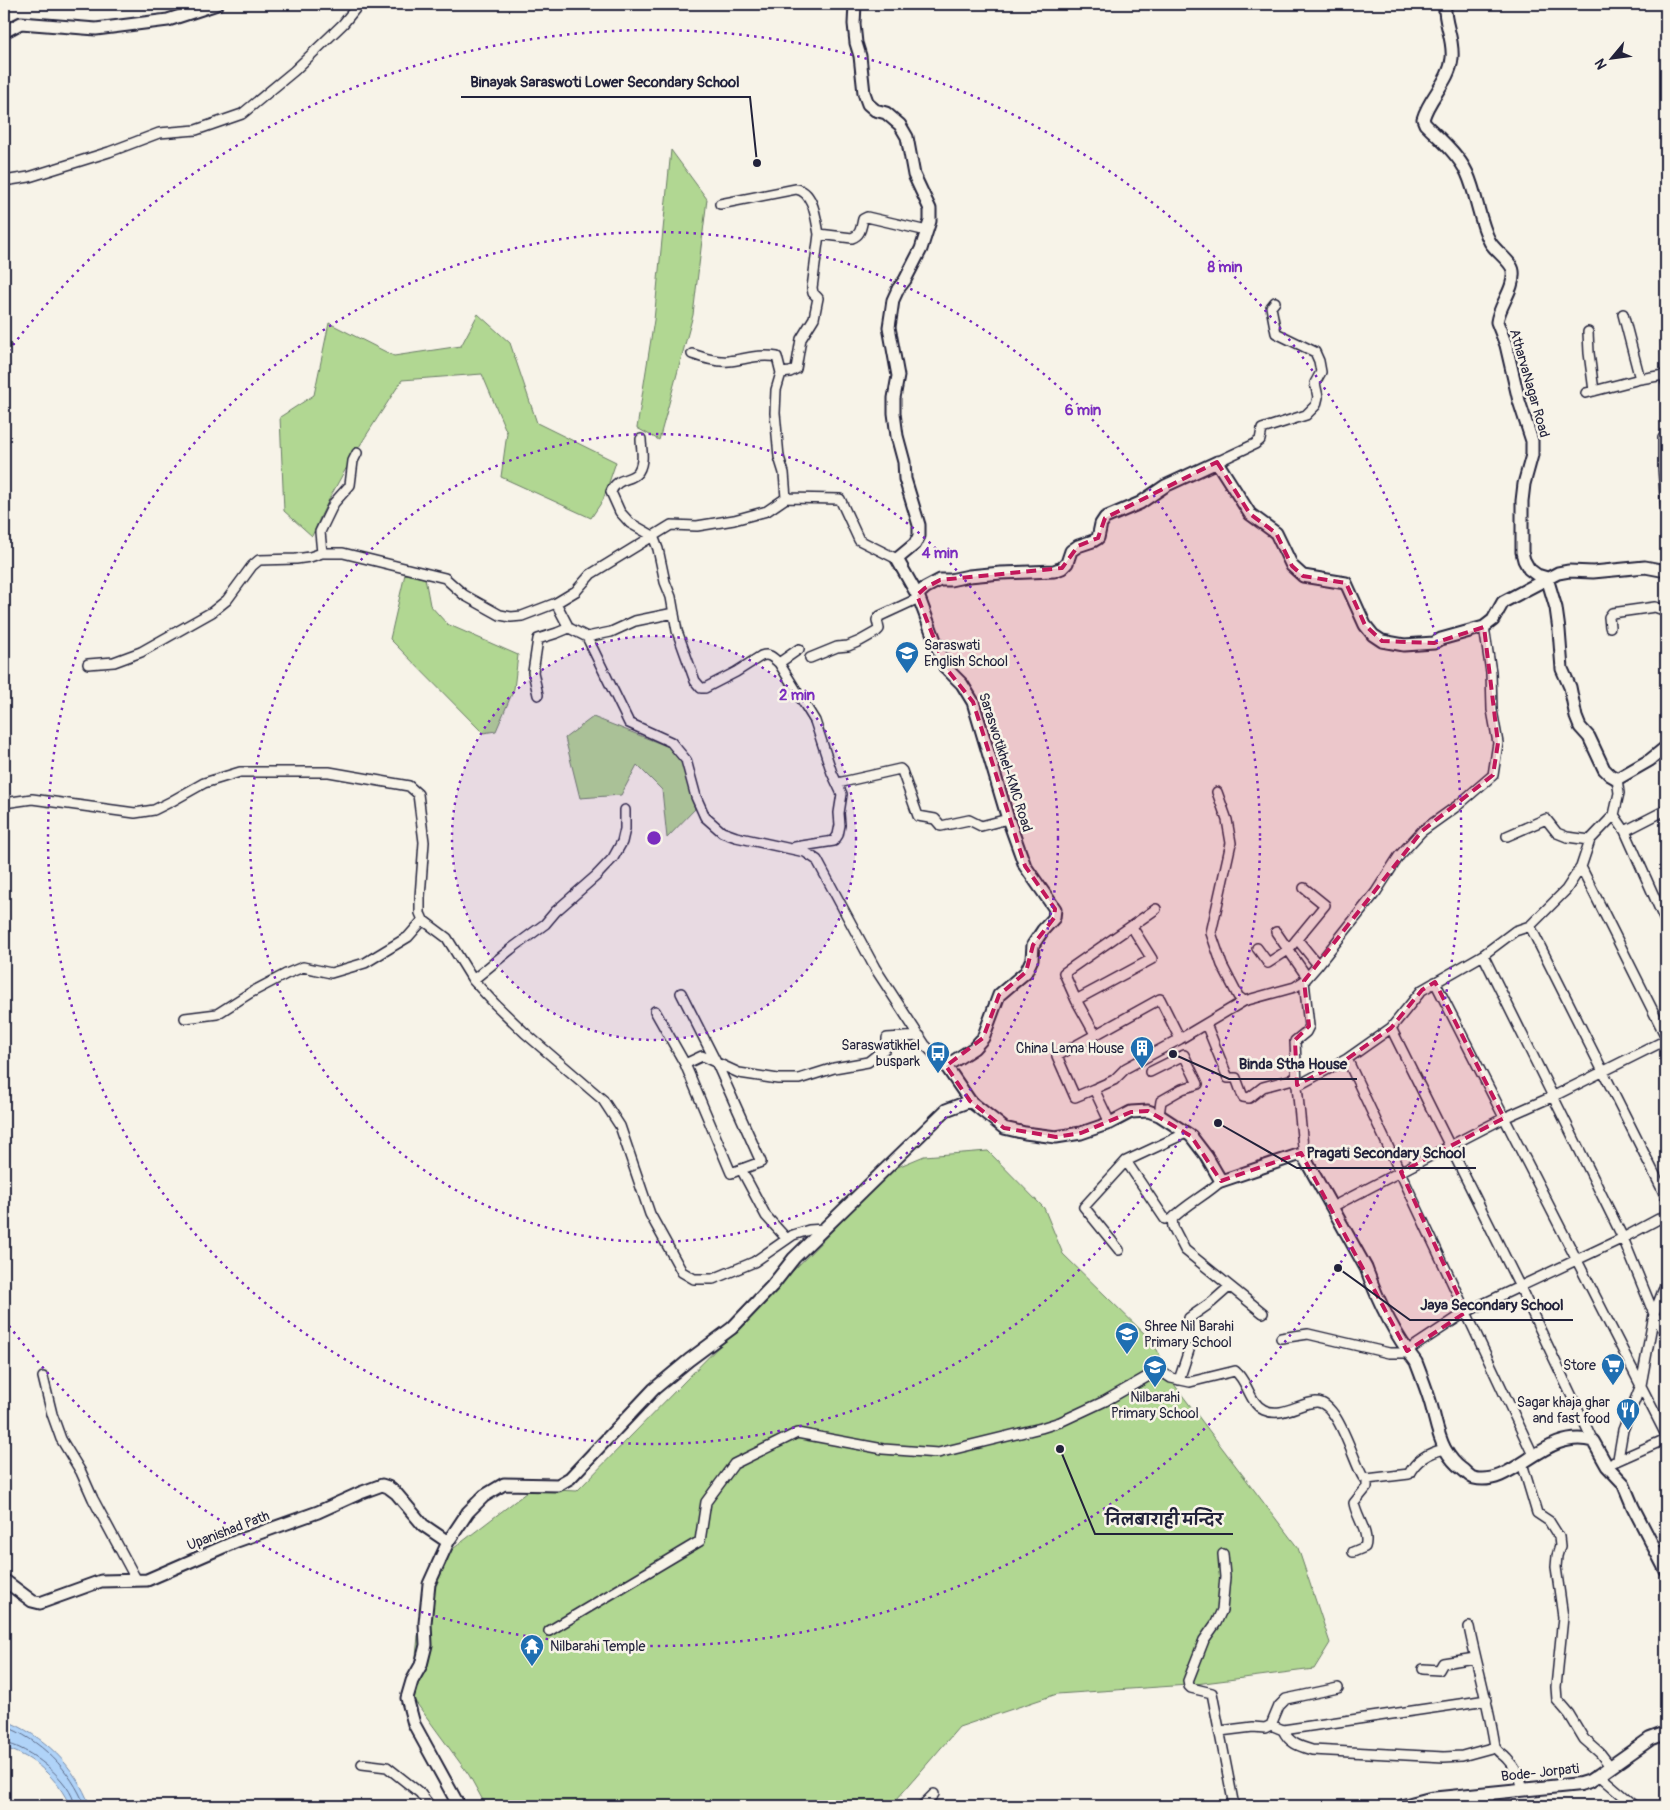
<svg xmlns="http://www.w3.org/2000/svg" width="1670" height="1810" viewBox="0 0 1670 1810" font-family="Pangolin,'Playpen Sans Deva',sans-serif">
<rect width="100%" height="100%" fill="#f7f3e8"/>
<filter id="ink" filterUnits="userSpaceOnUse"><feTurbulence type="fractalNoise" baseFrequency=".02" numOctaves="2"/><feDisplacementMap in="SourceGraphic" scale="10" xChannelSelector="R" yChannelSelector="G"/><feConvolveMatrix kernelMatrix="1 2 1 2 8 2 1 2 1" color-interpolation-filters="sRGB"/></filter>
<g filter="url(#ink)">
<!-- green -->
<path fill="#b1d792" stroke="#6a7c66" d="M671,150L707,199L693,315L659,440L637,428L654,320Z
M478,314L510,343L537,423L616,462L603,500L591,518L501,477L507,433L482,374L402,380C370,430 335,480 312,536L284,511L280,417L314,395L329,323L394,356L461,346Z
M405,574L425,578L430,605L447,624L518,655L514,689L496,731L483,733L390,639Z
M593,717L669,747L682,763L695,809L667,838L662,790L637,765L621,795L580,798L565,738Z
M988,1151L1044,1208L1063,1254L1153,1342L1176,1387L1298,1548L1330,1643L1314,1669L1188,1685L1057,1694L959,1727L891,1806H486L469,1775L412,1697L418,1636L441,1558L531,1489L577,1491L893,1169L924,1156Z"/>
<!-- water -->
<path fill="#b0d3f8" stroke="#778cac" d="M4,1720C44,1735 75,1766 90,1806H70C58,1779 34,1756 4,1748Z"/>
<g fill="none" stroke-linecap="round" stroke-linejoin="round">
<!-- shore -->
<path stroke="#5b6987" stroke-width="1" d="M4,1726C40,1739 71,1770 85,1806
M4,1743C28,1746 72,1781 75,1806"/>
<!-- street casing -->
<g stroke="#22223b" stroke-width="12">
<path id="street" d="M4,181L29,177L109,152L159,133L196,130L242,114L294,71L343,24L359,4
M720,204L796,189C814,191 816,220 819,234L852,238C861,235 861,227 863,219L867,217L927,231
M819,234L812,288L813,293L818,298L814,318L801,339L796,369L790,372L781,373L776,390L775,413L779,457L784,473L786,498L840,499L859,540L897,559
M1623,314L1640,379
M1588,332L1589,353L1594,391
M692,354C704,358 716,362 729,361C746,359 759,354 777,357L781,373
M1586,393L1640,379L1664,375L1666,382
M1666,434L1663,438V468L1666,510
M641,439C641,446 643,453 642,460C639,486 619,472 611,492L620,512L630,523L653,536L658,549L665,582L671,597L677,631L695,681L701,688H705L736,672L761,656C770,653 773,658 779,663L815,721L832,773L842,794L839,813L840,825L838,835L834,841L795,847
M1217,462L1255,444L1260,440L1262,429L1306,415L1316,405L1318,397L1315,383L1321,372L1319,361L1315,352L1276,333L1271,307L1275,302
M322,553L320,532L334,503L350,485L353,461L357,453
M556,603L576,591L591,574L671,525L697,526L734,520L767,511L786,498
M1610,627L1609,617L1612,613L1655,607L1666,611
M587,637L611,632L635,621L674,613
M810,658L837,647L848,646L860,641L876,632L879,629L877,620L880,616L919,598
M779,663L799,649
M88,664L114,662L141,652L212,612L227,600L252,566L259,560L296,559L310,557L322,553H343L445,578L464,595L500,615L511,617L522,616L556,603L569,628L587,637L629,723L671,742L686,760L696,797L705,817L722,832L736,837L805,852L817,860L875,968L925,1045L946,1066
M538,695L533,672L538,639L557,633L569,628
M838,783L900,769L902,771L918,816L935,819L941,826L969,820L981,826L1008,819
M1217,792L1227,820L1231,843L1211,933L1222,965L1238,996L1244,1001L1295,987L1304,981L1318,965L1376,892L1399,856L1422,831L1457,806L1493,775L1498,743L1492,710L1491,672L1484,627
M4,803L32,799L135,813L154,810L172,801L204,783L240,772H329L409,786L418,794L424,842L420,897V913L423,920L447,938L473,980L495,1004L525,1033L603,1100L620,1126L650,1214L682,1272L694,1279H713L754,1262L793,1235L809,1230L824,1229
M1614,815L1625,831L1666,923
M1625,831L1666,810
M1507,836L1546,819L1557,833L1567,837L1590,840
M1581,867L1666,1037
M1530,926L1666,1197
M1276,932L1307,977
M1297,939L1318,965
M1257,948L1268,963L1288,950L1325,905L1304,888
M1483,955L1623,1238L1654,1314L1666,1334
M473,980L511,949L545,924L556,911L596,876L613,858L622,842L625,829V810
M1304,981L1309,1026L1306,1032L1295,1041L1297,1086L1304,1157
M1435,982L1666,1435
M1076,1000L1064,973L1156,909
M655,1011L685,1064L731,1173L761,1162L717,1064L681,993
M185,1018L217,1014L250,993L286,974L303,967L331,973L365,963L408,937L423,920
M1206,1024L1228,1078H1236L1243,1097L1249,1098L1263,1087L1297,1078
M1391,1028L1520,1287L1593,1441
M1095,1034L1076,1000L1152,959L1132,927
M1347,1059L1533,1455
M685,1064L702,1056L739,1073L778,1079H799L834,1068L868,1062L887,1047V1038L920,1036
M1150,1072L1184,1055L1198,1084L1182,1089L1161,1101L1159,1115
M1297,1086L1347,1059L1391,1028L1422,990L1483,955L1515,931L1530,926L1566,890L1581,867L1590,840L1614,815L1619,793L1617,779
M1094,1089L1075,1097L1057,1056L1160,999L1180,1039
M1110,1123L1094,1089L1114,1080L1126,1068L1180,1039L1244,1001
M1126,1161L1165,1219
M741,1169L766,1216L786,1238
M1221,1181C1206,1195 1187,1204 1172,1219L1173,1227L1185,1250L1263,1313
M1332,1207L1504,1118L1554,1096L1666,1040
M1119,1250L1084,1207L1126,1161L1184,1134
M1189,1318L1212,1302L1229,1287
M1281,1338L1308,1334L1389,1353H1409
M1407,1351L1466,1312L1623,1238L1666,1215
M43,1377L52,1414L61,1439L81,1472L93,1499L136,1579
M1179,1380L1189,1350
M1618,1459L1623,1430L1641,1385L1654,1314L1666,1283
M1614,1462L1666,1439
M1522,1463L1537,1513L1549,1521L1559,1537L1560,1546L1557,1556L1556,1567L1563,1617L1556,1687L1557,1700L1569,1714L1584,1739L1600,1753L1610,1766
M1353,1552L1365,1547C1370,1533 1356,1517 1354,1503L1367,1487V1479
M1223,1554L1225,1577L1222,1610L1216,1623L1204,1640L1188,1681L1189,1686L1191,1688L1212,1693L1234,1806
M1469,1627C1477,1667 1489,1706 1495,1747C1498,1753 1503,1754 1507,1759C1514,1766 1522,1779 1522,1789
M549,1631L700,1541L706,1502L734,1464L797,1433L883,1449L938,1453L1041,1428L1060,1422L1105,1401L1152,1374H1165L1171,1378L1190,1382L1235,1371C1248,1381 1249,1403 1264,1410C1282,1418 1299,1403 1316,1402C1338,1401 1353,1461 1363,1477L1367,1479L1409,1474C1416,1460 1430,1452 1445,1449
M1423,1669L1439,1670L1443,1663L1475,1658
M1271,1725L1283,1730C1289,1743 1298,1746 1312,1750L1444,1757L1462,1756L1495,1747
M1283,1730L1487,1700
M1220,1731L1253,1727L1265,1728L1271,1725L1279,1706L1286,1699L1338,1688
M362,1764L387,1767L420,1793L430,1806
M1599,1775L1635,1806
M922,1806L934,1794
M1480,1806L1487,1801L1493,1792"/>
</g>
<!-- secondary casing -->
<g stroke="#22223b" stroke-width="15">
<path id="secondary" d="M855,4L854,24L856,43L860,56L864,93L868,104L875,110L886,113L900,125L907,137L914,175L930,209V221L921,249L905,280L898,289L893,300L891,314L889,327L898,376L894,398V413L897,436L904,462L905,479L919,525V536L915,544L897,559L919,598L945,667L962,684L973,702L1008,819L1025,866L1055,909L1054,918L1043,930L1033,945L1032,959L1026,972L999,995L983,1038L974,1048L946,1066L970,1101L1004,1128L1025,1133L1056,1137L1081,1133L1110,1123L1131,1112L1148,1111L1159,1115L1191,1136L1207,1157L1221,1181L1298,1155L1304,1157L1366,1268C1378,1301 1395,1335 1416,1362C1421,1375 1426,1388 1430,1401C1435,1417 1437,1434 1445,1449C1449,1456 1455,1464 1462,1469C1466,1472 1470,1477 1474,1478C1513,1488 1545,1427 1593,1441L1607,1466L1623,1483L1633,1507L1666,1571
M1445,4C1443,21 1454,38 1452,58C1450,81 1429,97 1423,119L1425,124C1440,139 1458,154 1467,173C1477,195 1479,221 1490,242C1495,251 1512,262 1513,271C1515,289 1499,305 1497,322L1506,345L1519,401L1532,441V455L1524,484L1522,501V552L1524,560L1529,569L1537,575L1547,578L1556,608L1559,630L1562,669L1570,687L1576,717L1580,727L1589,737L1604,769L1610,775L1617,779L1650,760L1666,747
M4,32L21,23L96,29L168,20L217,4
M917,595L925,588L940,580H950L969,576L1001,573L1054,571L1062,568L1067,563L1071,551L1078,546L1093,541L1098,538L1101,524L1105,518L1140,503L1165,486L1217,462L1250,514L1276,533L1292,566L1303,576L1346,583L1365,625L1373,635L1382,641L1404,645L1434,643L1441,639L1484,627L1493,620L1503,602L1558,573L1569,571L1593,572L1645,567L1666,571
M4,1580L32,1601L40,1603L101,1581L147,1580L237,1541L318,1512L360,1493L382,1485L388,1487L396,1493L423,1525L448,1542
M459,1806L414,1724L407,1698L412,1681L421,1665L426,1645L425,1623L429,1584L448,1542L468,1512L484,1496L504,1484L558,1485L570,1478L654,1389L689,1360L732,1328L772,1286L794,1258L946,1110L970,1101"/>
</g>
<!-- primary casing -->
<g stroke="#22223b" stroke-width="16">
<path id="primary" d="M1403,1806L1430,1799L1580,1784L1590,1781L1599,1775L1650,1739L1666,1733"/>
</g>
<!-- street -->
<use href="#street" stroke="#f7f3e8" stroke-width="9"/>
<!-- secondary -->
<use href="#secondary" stroke="#f7f3e8" stroke-width="11"/>
<!-- primary -->
<use href="#primary" stroke="#f7f3e8" stroke-width="12"/>
</g>
</g>
<!-- marked area -->
<path fill="#c2185b" fill-opacity="0.2" stroke="#c2185b" stroke-width="4" stroke-dasharray="10 6" stroke-linejoin="round" d="M1217,462L1250,514L1276,533L1292,566L1303,576L1346,583L1365,625L1382,641L1434,643L1484,627L1498,743L1493,775L1422,831L1304,981L1309,1026L1295,1040L1297,1085L1347,1059L1391,1028L1422,990L1435,982L1504,1118L1401,1172L1466,1312L1407,1351L1301,1153L1221,1181L1191,1136L1148,1111L1131,1112L1081,1133L1056,1137L1004,1128L970,1101L946,1066L983,1038L999,995L1026,972L1033,945L1054,918L1055,909L1025,866L973,702L945,667L917,595L925,588L940,580L1062,568L1078,546L1098,538L1105,518Z"/>
<!-- distance rings -->
<circle cx="654" cy="838" r="202" fill="#7b2cbf" fill-opacity=".12"/>
<g fill="none" stroke="#7b2cbf" stroke-width="2.5" stroke-dasharray="2.5 5">
<circle cx="654" cy="838" r="202"/>
<circle cx="654" cy="838" r="404"/>
<circle cx="654" cy="838" r="606"/>
<path d="M4 357A808 808 0 1 1 4 1319"/>
</g>
<!-- icons -->
<defs>
<g id="school-pin" transform="scale(1.25)"><path d="M0 17L-7.5 6A9.5 9.5 0 1 1 7.5 6Z" fill="#1f6fb2" stroke="#f7f3e8"/><path d="M0-5L7-2L0 1L-7-2ZM-4 1L0 2.5L4 1V4Q0 6-4 4Z" fill="#fff"/></g>
<g id="building-pin" transform="scale(1.25)"><path d="M0 17L-7.5 6A9.5 9.5 0 1 1 7.5 6Z" fill="#1f6fb2" stroke="#f7f3e8"/><path d="M-4-6H4V6H1V3H-1V6H-4ZM-2.5-4.3h1.7v1.8h-1.7ZM.8-4.3h1.7v1.8H.8ZM-2.5-1h1.7V.8h-1.7ZM.8-1h1.7V.8H.8Z" fill="#fff"/></g>
<g id="bus-pin" transform="scale(1.25)"><path d="M0 17L-7.5 6A9.5 9.5 0 1 1 7.5 6Z" fill="#1f6fb2" stroke="#f7f3e8"/><path d="M-5-6H5V4H4V6H2V4H-2V6H-4V4H-5ZM-3.5-4V0h7V-4ZM-3.5 1.2v1.5H-2V1.2ZM2 1.2v1.5H3.5V1.2Z" fill="#fff"/></g>
<g id="supermarket-pin" transform="scale(1.25)"><path d="M0 17L-7.5 6A9.5 9.5 0 1 1 7.5 6Z" fill="#1f6fb2" stroke="#f7f3e8"/><path d="M-6-5.5h2.5l.6 2H6L4.5 2H-2.5L-4.4-4H-6ZM-1.5 3.2a1.3 1.3 0 1 0 .1 0ZM3 3.2a1.3 1.3 0 1 0 .1 0Z" fill="#fff"/></g>
<g id="restaurant-pin" transform="scale(1.25)"><path d="M0 17L-7.5 6A9.5 9.5 0 1 1 7.5 6Z" fill="#1f6fb2" stroke="#f7f3e8"/><path d="M-5-6h1v4h1v-4h1v4h1v-4h1v5L-1.5 .5V6h-2V.5L-5-1ZM5-6V6H3V1.5H1.5Q1.5-4 5-6Z" fill="#fff"/></g>
<g id="temple-pin" transform="scale(1.25)"><path d="M0 17L-7.5 6A9.5 9.5 0 1 1 7.5 6Z" fill="#1f6fb2" stroke="#f7f3e8"/><path d="M0-6L5-2H3V0L6.5 2.5H4V6H1.5V3h-3V6H-4V2.5H-6.5L-3 0V-2H-5Z" fill="#fff"/></g>
</defs>
<g fill-rule="evenodd">
<use href="#school-pin" x="907" y="653"/>
<use href="#building-pin" x="1142" y="1048"/>
<use href="#bus-pin" x="938" y="1053"/>
<use href="#school-pin" x="1127" y="1334"/>
<use href="#supermarket-pin" x="1613" y="1365"/>
<use href="#school-pin" x="1155" y="1367"/>
<use href="#restaurant-pin" x="1628" y="1410"/>
<use href="#temple-pin" x="532" y="1646"/>
</g>
<g text-anchor="middle" stroke-width="5" stroke-linejoin="round" paint-order="stroke">
<!-- street labels -->
<g font-size="14" fill="#22223b" stroke="#f7f3e8">
<text transform="translate(1530 383) rotate(74)" y="5">AtharvaNagar Road</text>
<text transform="translate(1006 762) rotate(72)" y="5">Saraswotikhel-KMC Road</text>
<text transform="translate(228 1530) rotate(-21)" y="5">Upanishad Path</text>
<text transform="translate(1540 1772) rotate(-6)" y="5">Bode- Jorpati</text>
</g>
<!-- poi labels -->
<g font-size="14" fill="#22223b" stroke="#f7f3e8" text-anchor="end">
<text x="924" y="650" text-anchor="start">Saraswati<tspan x="924" dy="16">English School</tspan></text>
<text x="920" y="1050">Saraswatikhel<tspan x="920" dy="16">buspark</tspan></text>
<text x="1124" y="1053">China Lama House</text>
<text x="1144" y="1331" text-anchor="start">Shree Nil Barahi<tspan x="1144" dy="16">Primary School</tspan></text>
<text x="1596" y="1370">Store</text>
<text x="1155" y="1402" text-anchor="middle">Nilbarahi<tspan x="1155" dy="16">Primary School</tspan></text>
<text x="1610" y="1407">Sagar khaja ghar<tspan x="1610" dy="16">and fast food</tspan></text>
<text x="550" y="1651" text-anchor="start">Nilbarahi Temple</text>
</g>
</g>
<circle cx="654" cy="838" r="8" fill="#7b2cbf" stroke="#f7f3e8" stroke-width="2.5"/>
<g font-size="15" text-anchor="middle" font-weight="bold" fill="#7b2cbf" stroke="#f7f3e8" stroke-width="5" stroke-linejoin="round" paint-order="stroke">
<text x="1225" y="272">8 min</text>
<text x="1083" y="415">6 min</text>
<text x="940" y="558">4 min</text>
<text x="797" y="700">2 min</text>
</g>
<!-- callouts -->
<path fill="none" stroke="#22223b" stroke-width="2" d="M757 163L750 97H461M1173 1054L1229 1079H1357M1218 1123L1297 1168H1476M1338 1268L1410 1320H1573M1060 1449L1095 1534H1233"/>
<g fill="#22223b" stroke="#f7f3e8" stroke-width="2">
<circle cx="757" cy="163" r="5"/>
<circle cx="1173" cy="1054" r="5"/>
<circle cx="1218" cy="1123" r="5"/>
<circle cx="1338" cy="1268" r="5"/>
<circle cx="1060" cy="1449" r="5"/>
</g>
<g font-size="15" text-anchor="middle" font-weight="bold" fill="#22223b" stroke="#f7f3e8" stroke-width="5" stroke-linejoin="round" paint-order="stroke">
<text x="605" y="87">Binayak Saraswoti Lower Secondary School</text>
<text x="1293" y="1069">Binda Stha House</text>
<text x="1386" y="1158">Pragati Secondary School</text>
<text x="1492" y="1310">Jaya Secondary School</text>
<text x="1164" y="1525">निलबाराही मन्दिर</text>
</g>
<!-- margin -->
<rect width="1670" height="1810" fill="none" stroke="#f7f3e8" stroke-width="20"/>
<rect x="10" y="10" width="1650" height="1790" fill="none" stroke="#22223b" stroke-width="2" filter="url(#ink)"/>
<!-- north arrow -->
<g transform="translate(1612 58) rotate(241)" stroke="#f7f3e8" stroke-width="4" paint-order="stroke">
<path d="M0-4L9 19L0 12L-9 19Z" fill="#22223b"/>
<text y="-8" font-size="14" font-weight="bold" text-anchor="middle" fill="#22223b">N</text>
</g>
</svg>
